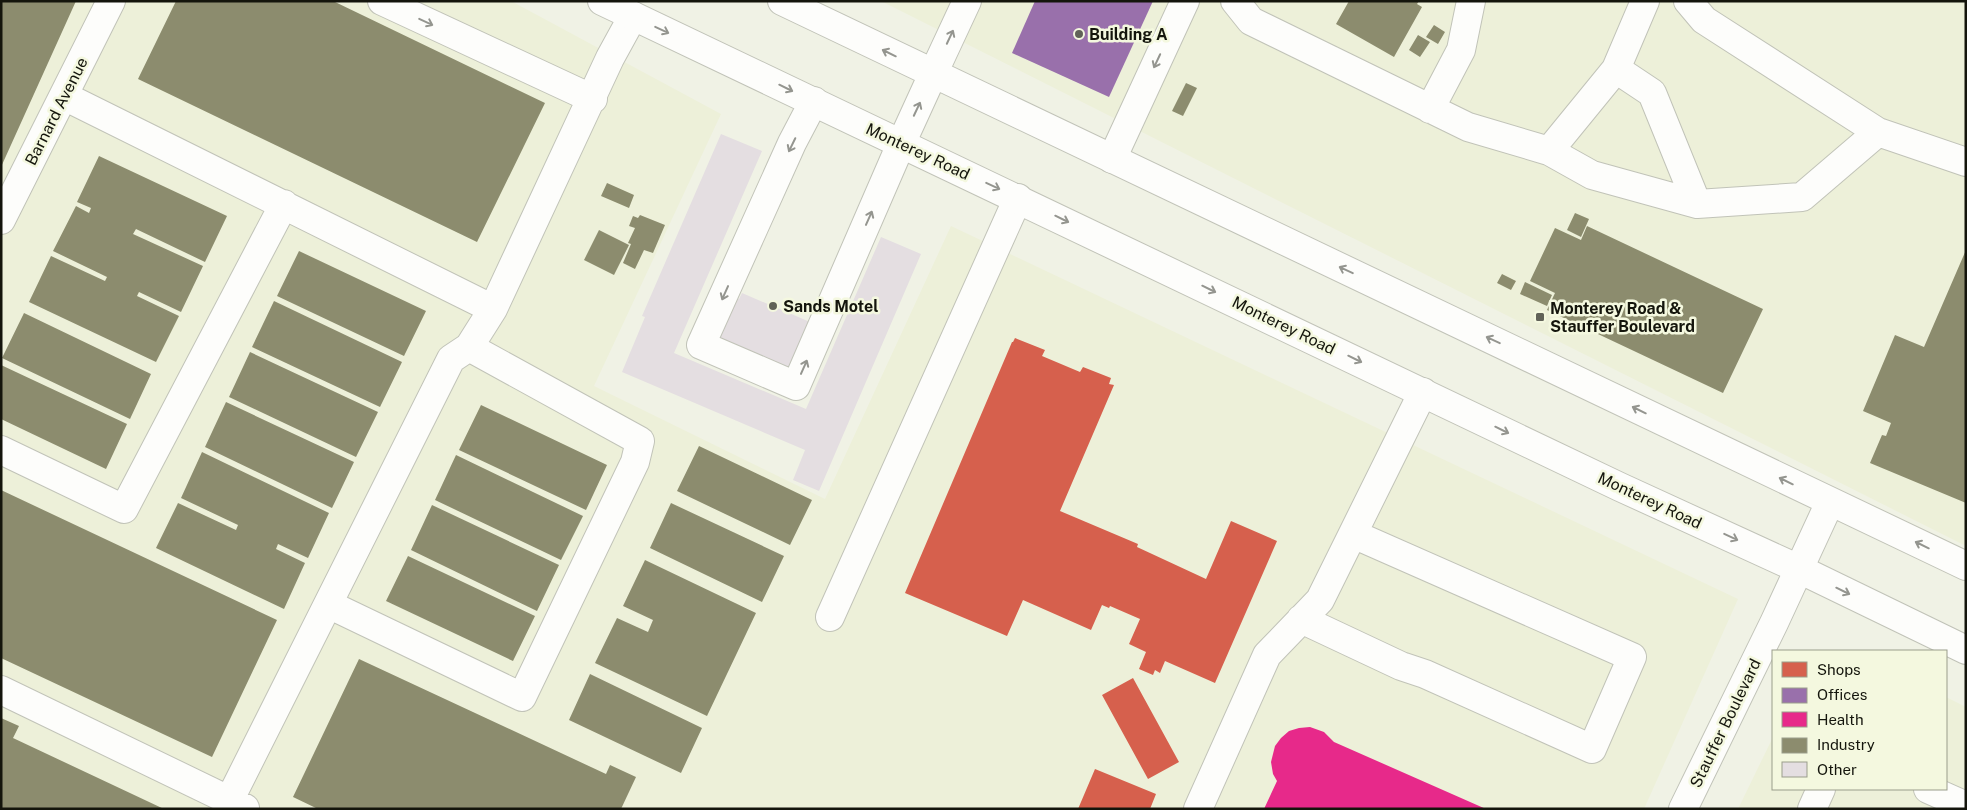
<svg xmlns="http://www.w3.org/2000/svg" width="1967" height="810" viewBox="0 0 1967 810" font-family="'Public Sans',sans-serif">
<rect width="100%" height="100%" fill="#f0f2e5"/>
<!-- built -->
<path fill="#edf0d9" d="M1,1H511L721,114L594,386L825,499L951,226L1738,599L1644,809H1Z
M881,1H1966V546Z
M1946,697L1966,707V809H1738L1773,737V789H1946Z"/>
<!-- shops -->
<path fill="#d6604d" d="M1015,338L1045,350L1042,356L1080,372L1083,367L1111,378L1109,384L1114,385L1060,511L1138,544L1137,547L1206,579L1231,521L1277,541L1215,683L1165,661L1160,673L1155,670L1153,675L1139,669L1146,652L1129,644L1140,619L1110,606L1109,608L1102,605L1091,630L1023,600L1007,636L905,593L1012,342H1013Z
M1133,678L1179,762L1148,779L1102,695Z
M1095,769L1156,794L1150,809H1078Z"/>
<!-- offices -->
<path fill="#9970ab" d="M1035,1H1153L1109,97L1012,53Z"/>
<!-- health -->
<path fill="#e7298a" d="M1310,727L1324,732L1334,742L1486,809H1264L1277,781L1273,774L1271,762L1275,746L1281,738L1289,731L1299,728Z"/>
<!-- industry -->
<path fill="#8c8c6e" d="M1,1H76L1,167Z
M176,1H333L545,103L477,242L138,79Z
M1349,1H1419L1417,4L1422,7L1394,57L1336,24Z
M1434,25L1445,32L1438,44L1426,37Z
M1418,35L1430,42L1420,57L1409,50Z
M1186,83L1197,88L1183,116L1172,111Z
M99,156L227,216L205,262L136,229L133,234L203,266L181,312L139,292L137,296L179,316L156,362L29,302L51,256L105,281L107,277L53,251L76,206L89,213L91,208L77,202Z
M607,183L634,195L629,208L601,196Z
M1575,213L1589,219L1581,237L1567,230Z
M640,215L665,225L653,253L644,250L635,269L623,263L631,244L628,243L635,228L629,226L633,216L638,218Z
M1587,226L1763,309L1723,393L1547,310L1555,293L1530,281L1555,228L1581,240Z
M599,230L629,245L614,275L584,260Z
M1966,250V503L1870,463L1882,435L1886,436L1891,423L1863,411L1895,335L1924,347Z
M299,251L426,311L404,356L277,296Z
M1502,274L1516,281L1511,290L1497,283Z
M1525,282L1552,295L1547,306L1520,294Z
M274,301L402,362L380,407L252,347Z
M24,313L151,374L130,419L2,358Z
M250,352L378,412L356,457L229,397Z
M1,365L127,424L106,469L1,419Z
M226,402L354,462L332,508L205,447Z
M481,405L607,465L586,510L459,450Z
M699,446L812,500L790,545L677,491Z
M202,452L329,513L308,558L278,544L276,549L305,563L284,609L156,548L178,503L236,530L238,525L181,498Z
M456,455L583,516L561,560L435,500Z
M1,490L277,620L212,757L1,658Z
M671,503L784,556L762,602L650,548Z
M432,505L559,565L537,611L411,550Z
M408,556L535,616L513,661L386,601Z
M645,560L756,613L707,716L595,663L617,618L648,632L653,620L623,606Z
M359,659L606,774L610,765L636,777L621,809H318L293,797Z
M590,674L702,728L681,773L569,720Z
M1,718L19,726L13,738L164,809H1Z"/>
<!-- building -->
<path fill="#e4dee1" d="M721,134L762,151L674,353L806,409L881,237L921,254L819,491L793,480L805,450L622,372L645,317L642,316Z
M742,293L810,322L792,369L720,338L737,298L739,299Z"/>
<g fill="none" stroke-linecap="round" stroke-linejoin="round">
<!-- minor casing -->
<g stroke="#c1c3b8" stroke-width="30">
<path id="minor" d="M382,1L593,99
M1235,1L1251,21L1468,127L1549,151L1592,175L1697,204L1802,197L1878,132
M1688,1L1704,20L1878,132L1966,162
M1616,69L1652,93L1697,204
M933,74L967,1
M64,96L493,309L610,58L633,16
M814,101L792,143L701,345L796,386L901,144
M1430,109L1461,50L1471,1
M1549,151L1616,69L1645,1
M1112,159L1185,1
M1,220L111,1
M1,450L124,509L284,204
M328,604L522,697L635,462L640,441L469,347
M830,617L1018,198
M1301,619L1401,666L1425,674L1592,749L1632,657L1353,534
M1,690L245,808
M1928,789L1966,806
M225,809L451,359L469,347L493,309
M1198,809L1267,655L1320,600L1423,392
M1683,809L1774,623L1830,502
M1812,809L1821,789"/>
</g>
<!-- major casing -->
<g stroke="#c1c3b8" stroke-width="30">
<path id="major" d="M602,1L1620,487L1799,569L1966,650
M782,1L1966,566
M901,144L933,74"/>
</g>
<!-- minor -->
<use href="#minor" stroke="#fdfdfb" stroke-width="28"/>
<!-- major -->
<use href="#major" stroke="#fdfdfb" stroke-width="28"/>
</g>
<!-- one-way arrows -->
<defs><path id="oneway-shaft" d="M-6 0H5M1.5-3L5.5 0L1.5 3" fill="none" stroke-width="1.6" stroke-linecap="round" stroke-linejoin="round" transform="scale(1.25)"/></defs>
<g stroke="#94958f">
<use href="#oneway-shaft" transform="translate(426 22) rotate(25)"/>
<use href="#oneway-shaft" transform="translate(662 30) rotate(25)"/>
<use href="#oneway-shaft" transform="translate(950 37) rotate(-65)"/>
<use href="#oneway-shaft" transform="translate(889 53) rotate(-154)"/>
<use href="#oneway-shaft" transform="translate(1157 61) rotate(115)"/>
<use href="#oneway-shaft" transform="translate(786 88) rotate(26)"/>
<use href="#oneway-shaft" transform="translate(917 109) rotate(-65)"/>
<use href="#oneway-shaft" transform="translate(792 145) rotate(116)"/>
<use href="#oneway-shaft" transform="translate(993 186) rotate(25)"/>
<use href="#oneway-shaft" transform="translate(869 218) rotate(-66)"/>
<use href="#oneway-shaft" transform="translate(1062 219) rotate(26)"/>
<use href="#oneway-shaft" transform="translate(1346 270) rotate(-155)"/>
<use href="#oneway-shaft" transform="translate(1209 289) rotate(26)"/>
<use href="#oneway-shaft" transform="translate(725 293) rotate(114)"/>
<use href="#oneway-shaft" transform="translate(1493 340) rotate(-155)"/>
<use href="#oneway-shaft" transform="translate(1355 359) rotate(26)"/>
<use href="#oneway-shaft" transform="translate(804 367) rotate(-66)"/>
<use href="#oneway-shaft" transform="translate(1639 410) rotate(-154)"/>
<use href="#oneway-shaft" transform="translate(1502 430) rotate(26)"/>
<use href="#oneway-shaft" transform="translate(1786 481) rotate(-154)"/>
<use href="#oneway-shaft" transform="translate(1731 537) rotate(25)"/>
<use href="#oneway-shaft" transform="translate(1922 545) rotate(-154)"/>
<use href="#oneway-shaft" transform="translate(1843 591) rotate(26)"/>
</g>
<!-- markers -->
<g fill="#616258" stroke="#f4f8df" stroke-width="2">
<circle cx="1079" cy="34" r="5"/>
<circle cx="773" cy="306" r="5"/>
<rect x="1535" y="312" width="10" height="10" rx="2.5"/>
</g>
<g text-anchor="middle" stroke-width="5" stroke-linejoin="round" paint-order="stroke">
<!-- poi labels -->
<g font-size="16" font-weight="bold" fill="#14150c" stroke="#f4f8df" text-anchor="start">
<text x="1089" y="40">Building A</text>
<text x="783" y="312">Sands Motel</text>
<text x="1550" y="314">Monterey Road &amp;<tspan x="1550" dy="18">Stauffer Boulevard</tspan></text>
</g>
<!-- street labels -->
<g font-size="16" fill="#14150c" stroke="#f4f8df">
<text transform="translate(56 111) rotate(-63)" y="6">Barnard Avenue</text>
<text transform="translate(918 151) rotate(25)" y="6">Monterey Road</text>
<text transform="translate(1284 325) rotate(26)" y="6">Monterey Road</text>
<text transform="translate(1650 500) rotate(25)" y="6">Monterey Road</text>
<text transform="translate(1725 723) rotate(-64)" y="6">Stauffer Boulevard</text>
</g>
</g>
<!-- border -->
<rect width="1967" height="810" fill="none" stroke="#14150c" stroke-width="5"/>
<!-- legend -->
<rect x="1772" y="650" width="175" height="140" fill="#f4f8df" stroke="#9a9d8b"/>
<rect x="1782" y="662" width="25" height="15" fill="#d6604d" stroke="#9a9d8b"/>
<text x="1817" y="675" font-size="15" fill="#14150c">Shops</text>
<rect x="1782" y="688" width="25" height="15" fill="#9970ab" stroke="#9a9d8b"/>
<text x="1817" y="700" font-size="15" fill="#14150c">Offices</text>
<rect x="1782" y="712" width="25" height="15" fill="#e7298a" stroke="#9a9d8b"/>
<text x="1817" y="725" font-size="15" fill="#14150c">Health</text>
<rect x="1782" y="738" width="25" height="15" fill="#8c8c6e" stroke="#9a9d8b"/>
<text x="1817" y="750" font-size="15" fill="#14150c">Industry</text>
<rect x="1782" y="762" width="25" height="15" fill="#e4dee1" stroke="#9a9d8b"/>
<text x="1817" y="775" font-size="15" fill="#14150c">Other</text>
</svg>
